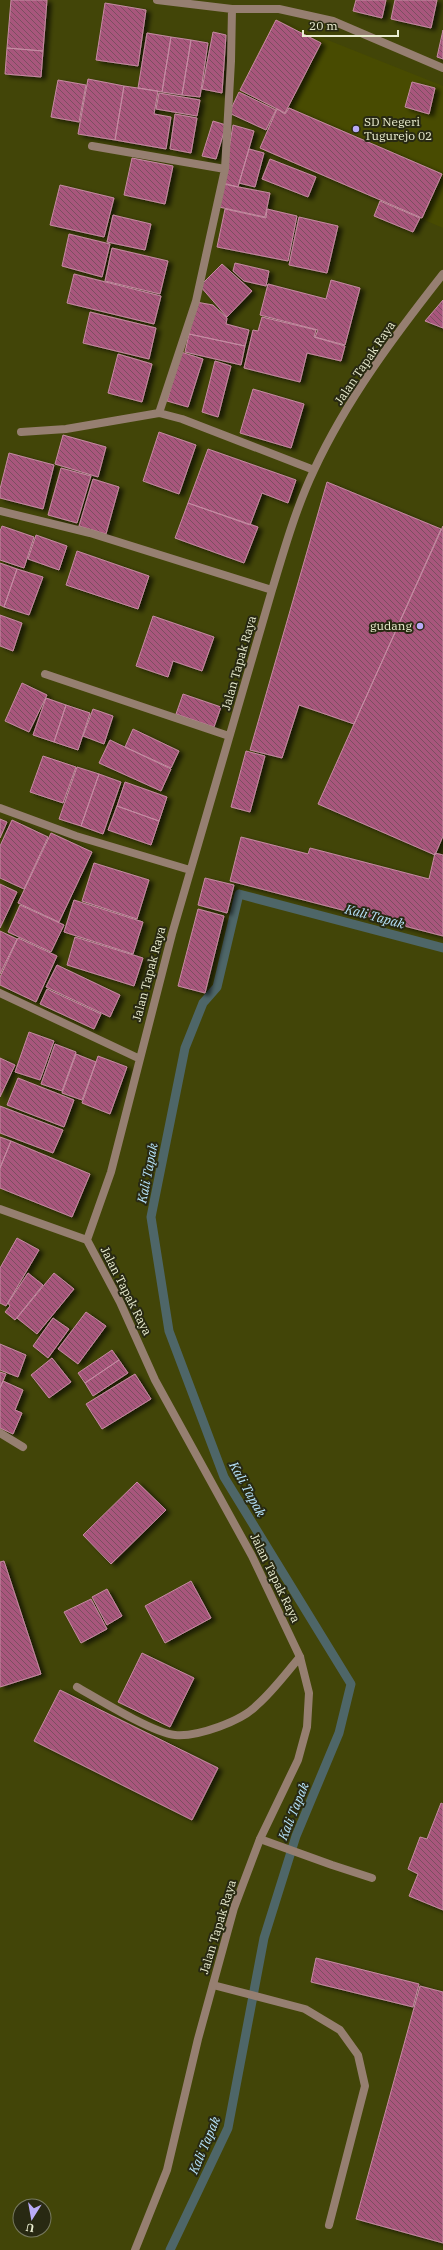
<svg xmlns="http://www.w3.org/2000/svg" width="443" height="2250" viewBox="0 0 443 2250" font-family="'IBM Plex Serif',serif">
<defs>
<pattern id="building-back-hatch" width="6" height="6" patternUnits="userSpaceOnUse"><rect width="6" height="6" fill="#a8577c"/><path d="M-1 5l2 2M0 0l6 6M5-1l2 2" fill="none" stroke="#7c5061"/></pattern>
<filter id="shadow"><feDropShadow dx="4.5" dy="2.5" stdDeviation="2" flood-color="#0009"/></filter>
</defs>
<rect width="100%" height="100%" fill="#424508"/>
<!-- built -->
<path fill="#484b01" d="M275,19L443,86V228L260,149L276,110L239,90Z"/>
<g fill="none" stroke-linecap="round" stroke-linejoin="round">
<!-- stream -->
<path stroke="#4e6668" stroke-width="9" d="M170,2250L228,2128L264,1938L296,1836L339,1733L351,1684L224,1477L169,1331L151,1217L185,1048L203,1003L217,987L239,894L443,948"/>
</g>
<!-- building -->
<path fill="url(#building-back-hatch)" stroke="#c58ba3" filter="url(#shadow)" d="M11,0H47L43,51L7,48Z
M356,0H386L382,18L353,11Z
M395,0H437L431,28L391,19Z
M105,3L146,10L138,66L96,60Z
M276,20L321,43L285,113L240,90Z
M443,30V59L437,57Z
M213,32L226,35L222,93L202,89Z
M147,33L171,37L162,92L138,88Z
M171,37L191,40L182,95L162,92Z
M191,40L208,43L200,97L182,95Z
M7,48L43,51L41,77L5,74Z
M88,79L124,86L115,140L78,134Z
M58,80L86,85L79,122L51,117Z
M412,82L435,88L429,114L405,107Z
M124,86L158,91L154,114L171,117L166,149L115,140Z
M239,92L276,110L266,130L229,113Z
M159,93L200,100L197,116L156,109Z
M289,108L442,174L422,218L260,148L277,109L285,114Z
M175,114L197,118L191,153L170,149Z
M213,121L226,125L216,159L202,156Z
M233,125L254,131L238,187L223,183Z
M249,149L264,153L255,187L239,183Z
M132,158L173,166L165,204L124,195Z
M270,159L316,177L308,197L262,179Z
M223,184L270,193L265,217L219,207Z
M60,185L114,198L104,237L50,225Z
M380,201L420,218L413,232L374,216Z
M225,209L266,218L267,209L297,216L288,261L217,247Z
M113,215L151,224L145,250L107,242Z
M299,217L338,226L327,273L289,265Z
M69,234L110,244L102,277L62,266Z
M112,248L168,261L160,294L105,281Z
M235,263L269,271L266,286L244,281L233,271Z
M222,264L252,291L227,317L200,286Z
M74,274L161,296L154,324L67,303Z
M331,280L360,288L345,345L315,337L318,330L260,315L268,284L326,299Z
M443,300V328L425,321Z
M196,302L213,305L227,318L226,324L249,330L245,346L189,334Z
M90,312L156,328L149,359L83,343Z
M262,317L316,330L314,337L345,346L341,361L307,353L300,382L244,368L253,330L258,331Z
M189,334L245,346L241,365L185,352Z
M181,352L203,359L188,407L167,401Z
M118,354L152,364L142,402L108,393Z
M215,361L231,366L218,417L202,412Z
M253,389L304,404L291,448L240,433Z
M159,432L196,445L179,494L143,481Z
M63,435L106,447L98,477L55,464Z
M208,449L296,480L288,503L262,493L250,525L188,503Z
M9,453L54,465L43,509L0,498V489Z
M61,468L91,476L77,523L48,515Z
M93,479L119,487L106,534L79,526Z
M327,482L441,529L354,724L299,705L282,758L250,750Z
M188,503L258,527L244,563L175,538Z
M2,526L34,537L24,568L0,560V531Z
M443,526V836L435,855L318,804Z
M36,535L67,546L59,570L28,559Z
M77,551L149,576L138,609L66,585Z
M0,563L17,569L4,607L0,605Z
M17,569L43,577L29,615L4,607Z
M0,615L22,623L13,651L0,646Z
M153,616L214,637L202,671L173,661L168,677L136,666Z
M22,683L47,695L29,732L5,721Z
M183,694L221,707L214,727L176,714Z
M46,698L66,705L54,742L33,735Z
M66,705L90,713L78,750L54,742Z
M93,709L113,716L104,744L83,736Z
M133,729L179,751L171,768L125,747Z
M110,740L171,769L161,791L99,763Z
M246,751L265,756L250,812L231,807Z
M43,756L76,767L63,803L30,792Z
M77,767L99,774L81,826L59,819Z
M99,774L121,782L103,834L81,826Z
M125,782L167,797L159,821L117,806Z
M117,806L159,821L151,845L108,830Z
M0,819L7,822L0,838Z
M12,820L48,837L24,889L0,878V846Z
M51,833L92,852L59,922L18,903Z
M241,837L308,854L310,848L429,879L435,853L443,855V936L230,881Z
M94,863L149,880L137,919L82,901Z
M205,878L234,885L227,913L198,905Z
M0,884L17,892L0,928Z
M74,900L143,922L133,954L64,932Z
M20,905L64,925L51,952L8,932Z
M198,909L224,916L205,993L178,986Z
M0,931L17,939L0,974Z
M75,937L143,958L134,986L67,965Z
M18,938L57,956L36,1002L0,985V977Z
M57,965L120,995L110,1017L46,987Z
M47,989L101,1014L94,1029L40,1004Z
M29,1032L54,1041L40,1080L15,1072Z
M55,1044L76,1052L62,1091L41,1084Z
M76,1054L96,1062L82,1100L62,1093Z
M98,1056L127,1067L110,1114L82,1103Z
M0,1058L15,1065L0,1097Z
M18,1078L74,1100L64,1127L7,1105Z
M0,1106L63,1130L53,1153L0,1133Z
M0,1137L11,1141L0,1168Z
M11,1141L90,1174L72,1217L0,1188V1168Z
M17,1238L39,1250L6,1306L0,1303V1268Z
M28,1273L43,1285L15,1320L5,1312L10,1306L8,1303Z
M54,1273L74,1289L37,1334L17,1318Z
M86,1312L106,1326L78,1364L58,1349Z
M53,1318L69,1329L48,1358L33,1346Z
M0,1344L26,1355L18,1377L0,1370Z
M112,1350L119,1360L85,1383L78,1373Z
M52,1358L71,1382L49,1398L31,1375Z
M119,1360L128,1373L93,1396L85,1383Z
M0,1372L6,1374L0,1388Z
M135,1374L151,1399L102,1429L86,1404Z
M3,1381L23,1390L15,1410L22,1413L13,1434L0,1428V1388Z
M137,1482L166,1510L111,1564L83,1535Z
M4,1561L41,1674L0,1687V1562Z
M191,1581L211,1618L165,1643L145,1606Z
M107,1589L122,1616L107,1625L92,1597Z
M91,1599L107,1629L81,1643L64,1612Z
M142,1653L194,1678L170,1727L118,1702Z
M60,1690L218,1768L192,1820L34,1741Z
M441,1803L443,1804V1910L409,1896L418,1874L408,1869L420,1837L427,1839Z
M316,1958L419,1984L413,2007L311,1982Z
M420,1986L443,1992V2243L356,2219Z"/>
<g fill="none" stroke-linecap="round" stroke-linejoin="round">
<!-- lane -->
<path stroke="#967f71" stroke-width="8" d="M77,1687C98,1699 153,1733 175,1735C198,1737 242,1721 257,1705C273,1691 286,1673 300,1657
M260,1839L332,1865L372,1878
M213,1985L305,2009L340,2030L358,2055L365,2086L329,2225"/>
<!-- street -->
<path stroke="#967f71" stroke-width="8" d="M157,0L232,9H279L333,21L443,68
M92,146L225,169
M159,413L196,301L225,169L231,61L232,9
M21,432L66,429L159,413L182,419L314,470
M0,511L90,533L272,590
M45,674L229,736
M0,808L76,836L190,870
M0,993L138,1058
M0,1209L87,1240
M0,1433L23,1447
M135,2250L167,2170L198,2039L234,1908L260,1839L298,1760L307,1727L309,1693L300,1657L252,1556L155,1380L120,1302L87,1240L111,1172L172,934L272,590C284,550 296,508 314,470C347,399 395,335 443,274"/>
</g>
<!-- markers -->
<g fill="#b9abf7" stroke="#282912" stroke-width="1.5">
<circle cx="356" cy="129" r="4"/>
<circle cx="420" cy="626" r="4"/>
</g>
<g text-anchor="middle" stroke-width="4" stroke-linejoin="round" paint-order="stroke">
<!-- poi labels -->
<g font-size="12" fill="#ebeed1" stroke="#282912" text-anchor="start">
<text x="364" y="126">SD Negeri<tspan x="364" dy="14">Tugurejo 02</tspan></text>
<text x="412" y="630" text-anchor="end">gudang</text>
</g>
<!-- street labels -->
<g font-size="12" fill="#ebeed1" stroke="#282912">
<text transform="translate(365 363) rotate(-56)" y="4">Jalan Tapak Raya</text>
<text transform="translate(239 663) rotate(-74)" y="4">Jalan Tapak Raya</text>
<text transform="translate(149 974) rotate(-75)" y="4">Jalan Tapak Raya</text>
<text transform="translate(126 1291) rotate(63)" y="4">Jalan Tapak Raya</text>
<text transform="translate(275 1578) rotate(64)" y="4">Jalan Tapak Raya</text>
<text transform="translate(218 1927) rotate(-73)" y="4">Jalan Tapak Raya</text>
</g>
<!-- water labels -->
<g font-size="13" font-style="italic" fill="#b8e5fe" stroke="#282912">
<text transform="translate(375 916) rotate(15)" y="5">Kali Tapak</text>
<text transform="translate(147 1173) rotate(-79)" y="5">Kali Tapak</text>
<text transform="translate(248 1489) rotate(61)" y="5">Kali Tapak</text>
<text transform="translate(293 1811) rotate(-68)" y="5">Kali Tapak</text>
<text transform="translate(204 2145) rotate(-67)" y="5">Kali Tapak</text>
</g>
</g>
<!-- north arrow -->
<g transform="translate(32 2218) rotate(191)"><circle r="19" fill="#282912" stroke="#76785e"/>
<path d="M0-3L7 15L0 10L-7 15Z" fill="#b9abf7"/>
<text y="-6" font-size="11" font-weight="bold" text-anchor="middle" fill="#ebeed1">U</text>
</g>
<!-- scale -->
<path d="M303 30v6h95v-6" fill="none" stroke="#ebeed1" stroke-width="2"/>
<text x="309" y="30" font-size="12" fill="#ebeed1" stroke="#282912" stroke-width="3" paint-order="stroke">20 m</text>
</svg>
